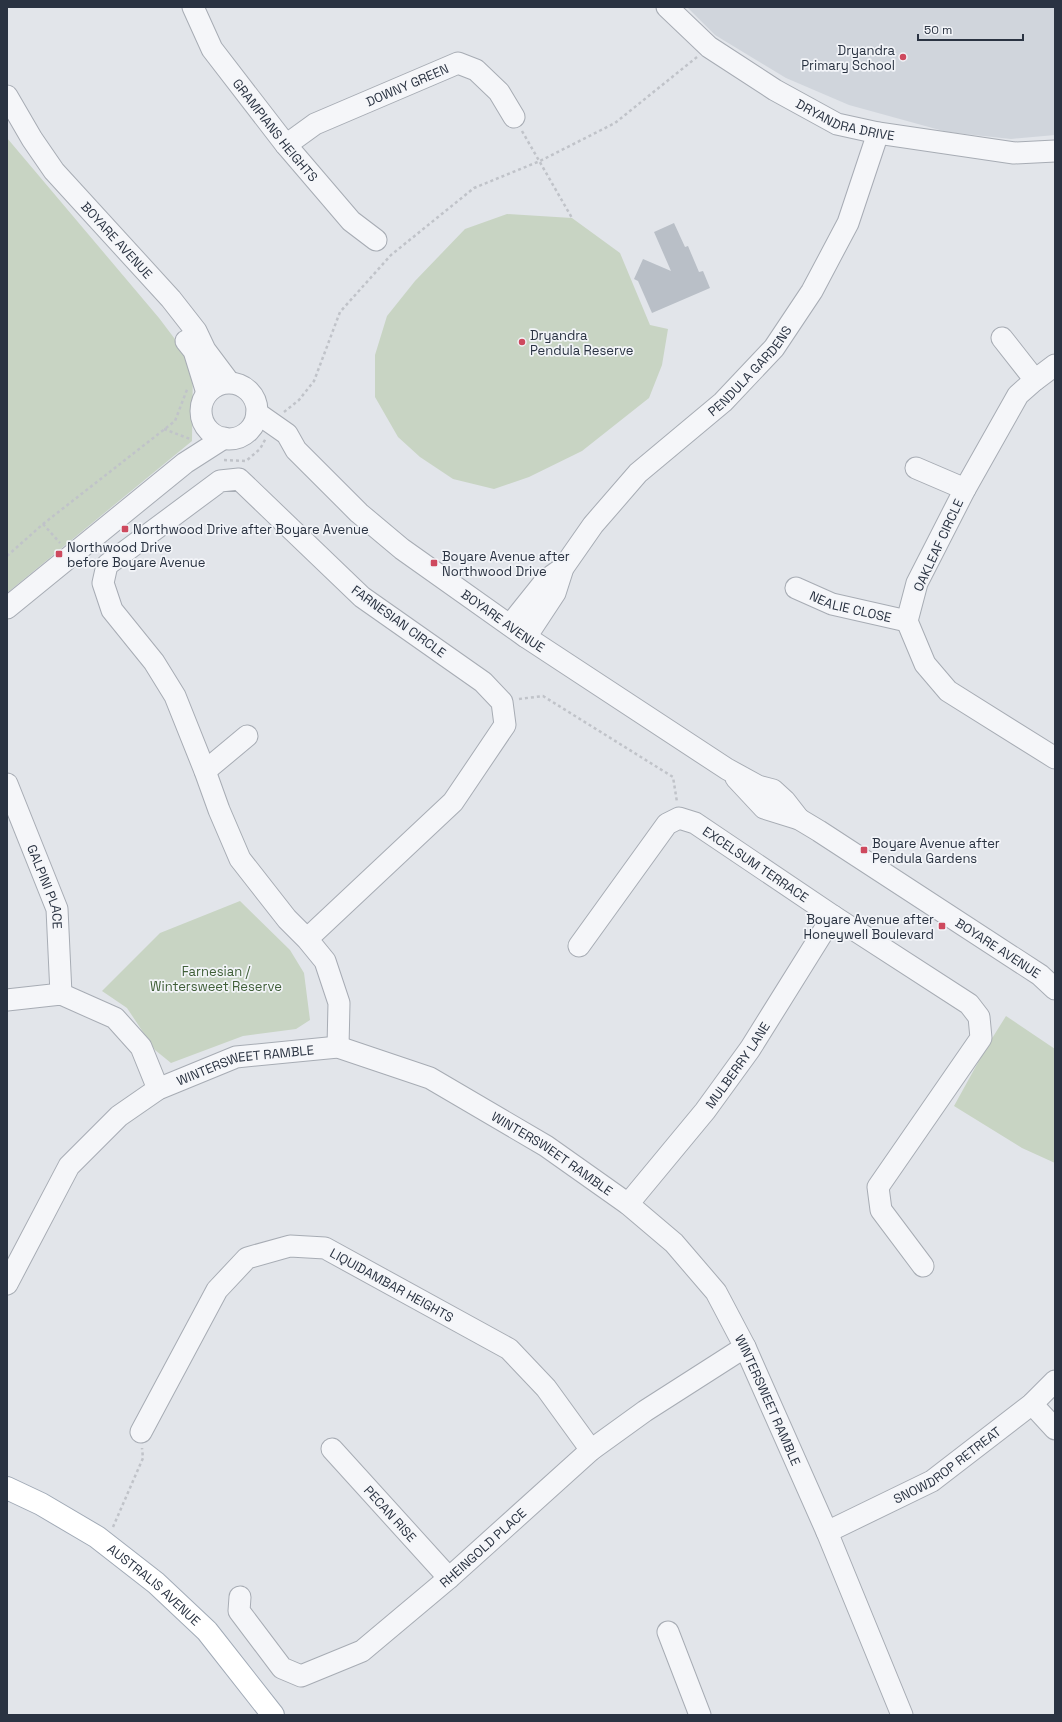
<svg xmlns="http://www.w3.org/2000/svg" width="1062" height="1722" viewBox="0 0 1062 1722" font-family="'Space Grotesk',sans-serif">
<rect width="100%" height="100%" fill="#e2e5ea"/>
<!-- built -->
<path fill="#d0d5dc" d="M687,7H1055V135L1011,139L947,132L849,105L786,78L715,35Z"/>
<!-- green -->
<path fill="#c8d4c3" d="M7,138L159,318L193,363L192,441L7,593Z
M507,214L572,218L620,253L650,325L668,329L662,365L649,398L582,451L529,477L494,489L453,479L420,457L398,437L375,397V355L387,316L415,281L465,229Z
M240,901L290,950L304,973L310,1020L296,1029L243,1036L171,1063L155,1050L127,1008L102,991L160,933Z
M1006,1016L1055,1049V1163L1022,1148L954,1106L986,1048Z"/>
<!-- building -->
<path fill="#b9bfc7" d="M674,223L685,247L688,246L699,272L703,271L710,288L652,313L638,281L634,279L643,259L671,271L654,232Z"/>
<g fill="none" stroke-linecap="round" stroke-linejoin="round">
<!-- minor casing -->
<g stroke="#a7acb4" stroke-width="23">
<g id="minor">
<path id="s1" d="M193,7L212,49L286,145L351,221L376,240"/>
<path id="s2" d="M667,7L709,47L775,90L837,124L878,133L1014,153L1055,151"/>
<path id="s3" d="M7,96L32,139L54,171L171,299L196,331L205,350L229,382"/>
<path id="s4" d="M286,145L315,124L458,63L476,70L499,92L514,117"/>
<path d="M1002,338L1035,380"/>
<path d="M186,341L194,351L207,393"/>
<path d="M1055,365L1035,380L1018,395L965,489L917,583L907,621L925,664L948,691L1055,758"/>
<circle cx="229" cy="411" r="28"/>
<path id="s5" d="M257,413L287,434L296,450L359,513L402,549L526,637L727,769L758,786L773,790L785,801L799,819"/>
<path d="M916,468L965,489"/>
<path id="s6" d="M796,588L832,604L907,621"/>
<path d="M7,608L185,463L224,438"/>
<path d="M510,625L546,580L563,568"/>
<path id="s7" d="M526,637L555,593L563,568L593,525L638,473L723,402L774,348L812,291L848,223L878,133"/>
<path d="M205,771L247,736"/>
<path id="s8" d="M736,778L764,808L799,819L819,831L1040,975L1055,989"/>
<path id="s9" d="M7,784L57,909L61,994"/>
<path d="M307,939L453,802L505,725L502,702L483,682L362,597L239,479L220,481L107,565L103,583L112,610L154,662L175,696L205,771L219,810L240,859L287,919L307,939L325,961L339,1003L338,1047"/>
<path id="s10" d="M579,946L667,824L679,818L695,823L833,916L969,1004L979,1017L981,1038L878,1187L881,1210L923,1266"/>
<path d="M7,1000L61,994L115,1018L141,1047L158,1089"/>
<path id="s11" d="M628,1204L705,1111L750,1049L833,916"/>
<path id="s12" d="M7,1284L69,1166L119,1116L158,1089L236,1057L338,1047L430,1078L546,1146L628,1204L674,1243L716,1292L745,1347L827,1532L902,1715"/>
<path d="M1032,1404L1055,1429"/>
<path id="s13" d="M141,1432L217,1290L247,1258L290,1246L325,1248L509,1349L546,1388L591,1450"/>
<path id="s14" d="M332,1449L449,1578"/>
<path id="s15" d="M827,1532L932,1481L1032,1404L1055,1381"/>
<path id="s16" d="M240,1597L239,1611L282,1668L301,1676L362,1651L449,1578L591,1450L645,1411L745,1347"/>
<path d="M668,1632L700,1715"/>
</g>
</g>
<!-- major casing -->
<g stroke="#a1aab6" stroke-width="24">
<g id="major">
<path id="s17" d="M7,1488L41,1504L97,1537L156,1583L207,1631L273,1715"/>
</g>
</g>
<!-- path -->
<path stroke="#c0c3c9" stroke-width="2.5" stroke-dasharray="3 3" stroke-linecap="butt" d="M522,131L572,218
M284,412L299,400L314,381L340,312L391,255L474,188L540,161L615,123L697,57
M164,429L190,439
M224,460L246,461L260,449L266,438
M43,524L60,543
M7,556L43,524L175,421L188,387
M519,699L543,696L673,777L677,802
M113,1527L143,1458L142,1448"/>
<!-- minor -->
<use href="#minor" stroke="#f5f6f9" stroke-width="21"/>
<!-- major -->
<use href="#major" stroke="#fff" stroke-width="22"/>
</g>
<!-- markers -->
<g fill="#ce495e" stroke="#f2f4f8" stroke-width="1.5">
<circle cx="903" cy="57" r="4"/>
<circle cx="522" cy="342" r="4"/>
<rect x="121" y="525" width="8" height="8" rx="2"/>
<rect x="55" y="550" width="8" height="8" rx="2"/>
<rect x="430" y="559" width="8" height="8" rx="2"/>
<rect x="860" y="846" width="8" height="8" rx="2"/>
<rect x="938" y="922" width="8" height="8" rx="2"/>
</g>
<g text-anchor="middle" stroke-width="3.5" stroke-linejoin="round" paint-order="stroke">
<!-- poi labels -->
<g font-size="13" fill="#2a3342" stroke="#f2f4f8" text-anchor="start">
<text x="895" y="55" text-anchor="end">Dryandra<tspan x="895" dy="15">Primary School</tspan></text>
<text x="530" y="340">Dryandra<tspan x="530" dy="15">Pendula Reserve</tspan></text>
<text x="133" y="534">Northwood Drive after Boyare Avenue</text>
<text x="67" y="552">Northwood Drive<tspan x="67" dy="15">before Boyare Avenue</tspan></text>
<text x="442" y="561">Boyare Avenue after<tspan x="442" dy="15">Northwood Drive</tspan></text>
<text x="872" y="848">Boyare Avenue after<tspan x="872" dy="15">Pendula Gardens</tspan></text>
<text x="934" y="924" text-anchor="end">Boyare Avenue after<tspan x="934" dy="15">Honeywell Boulevard</tspan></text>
</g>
<!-- street labels -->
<g font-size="13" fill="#2a3342" stroke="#f2f4f8">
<text dy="5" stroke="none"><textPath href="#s4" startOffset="136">DOWNY GREEN</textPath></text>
<text dy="5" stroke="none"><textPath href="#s2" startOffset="214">DRYANDRA DRIVE</textPath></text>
<text dy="5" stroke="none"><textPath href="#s1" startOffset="149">GRAMPIANS HEIGHTS</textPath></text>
<text dy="5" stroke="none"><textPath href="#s3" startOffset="182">BOYARE AVENUE</textPath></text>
<text dy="5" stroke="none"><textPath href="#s7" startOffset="352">PENDULA GARDENS</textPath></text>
<text transform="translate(938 545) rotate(-65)" y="5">OAKLEAF CIRCLE</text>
<text dy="5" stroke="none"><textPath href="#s6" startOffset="58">NEALIE CLOSE</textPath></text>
<text dy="5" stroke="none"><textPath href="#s5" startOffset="324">BOYARE AVENUE</textPath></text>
<text transform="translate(399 621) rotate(36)" y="5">FARNESIAN CIRCLE</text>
<text dy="5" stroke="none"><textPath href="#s10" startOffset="254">EXCELSUM TERRACE</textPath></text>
<text dy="5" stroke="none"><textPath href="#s9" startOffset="110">GALPINI PLACE</textPath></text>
<text dy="5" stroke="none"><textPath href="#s8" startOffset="315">BOYARE AVENUE</textPath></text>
<text dy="5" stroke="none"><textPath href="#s11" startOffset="177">MULBERRY LANE</textPath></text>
<text dy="5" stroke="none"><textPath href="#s12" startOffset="343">WINTERSWEET RAMBLE</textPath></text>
<text dy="5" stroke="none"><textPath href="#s12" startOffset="679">WINTERSWEET RAMBLE</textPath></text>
<text dy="5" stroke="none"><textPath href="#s13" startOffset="361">LIQUIDAMBAR HEIGHTS</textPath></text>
<text dy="5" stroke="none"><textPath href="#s12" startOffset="1015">WINTERSWEET RAMBLE</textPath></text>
<text dy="5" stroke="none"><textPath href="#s15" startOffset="138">SNOWDROP RETREAT</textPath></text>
<text dy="5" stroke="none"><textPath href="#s14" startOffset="87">PECAN RISE</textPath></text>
<text dy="5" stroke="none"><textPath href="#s16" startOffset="331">RHEINGOLD PLACE</textPath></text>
<text dy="5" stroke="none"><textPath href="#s17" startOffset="177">AUSTRALIS AVENUE</textPath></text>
</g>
<!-- park labels -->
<g font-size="13" fill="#3f5e37" stroke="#f2f4f8">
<text x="216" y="976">Farnesian /<tspan x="216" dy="15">Wintersweet Reserve</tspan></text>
</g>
</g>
<!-- border -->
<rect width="1062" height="1722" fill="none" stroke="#2a3342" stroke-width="16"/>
<!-- scale -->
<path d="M918 34v6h105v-6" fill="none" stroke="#2a3342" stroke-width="2"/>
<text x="924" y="34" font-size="12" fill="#2a3342" stroke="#f2f4f8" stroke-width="3" paint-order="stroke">50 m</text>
</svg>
